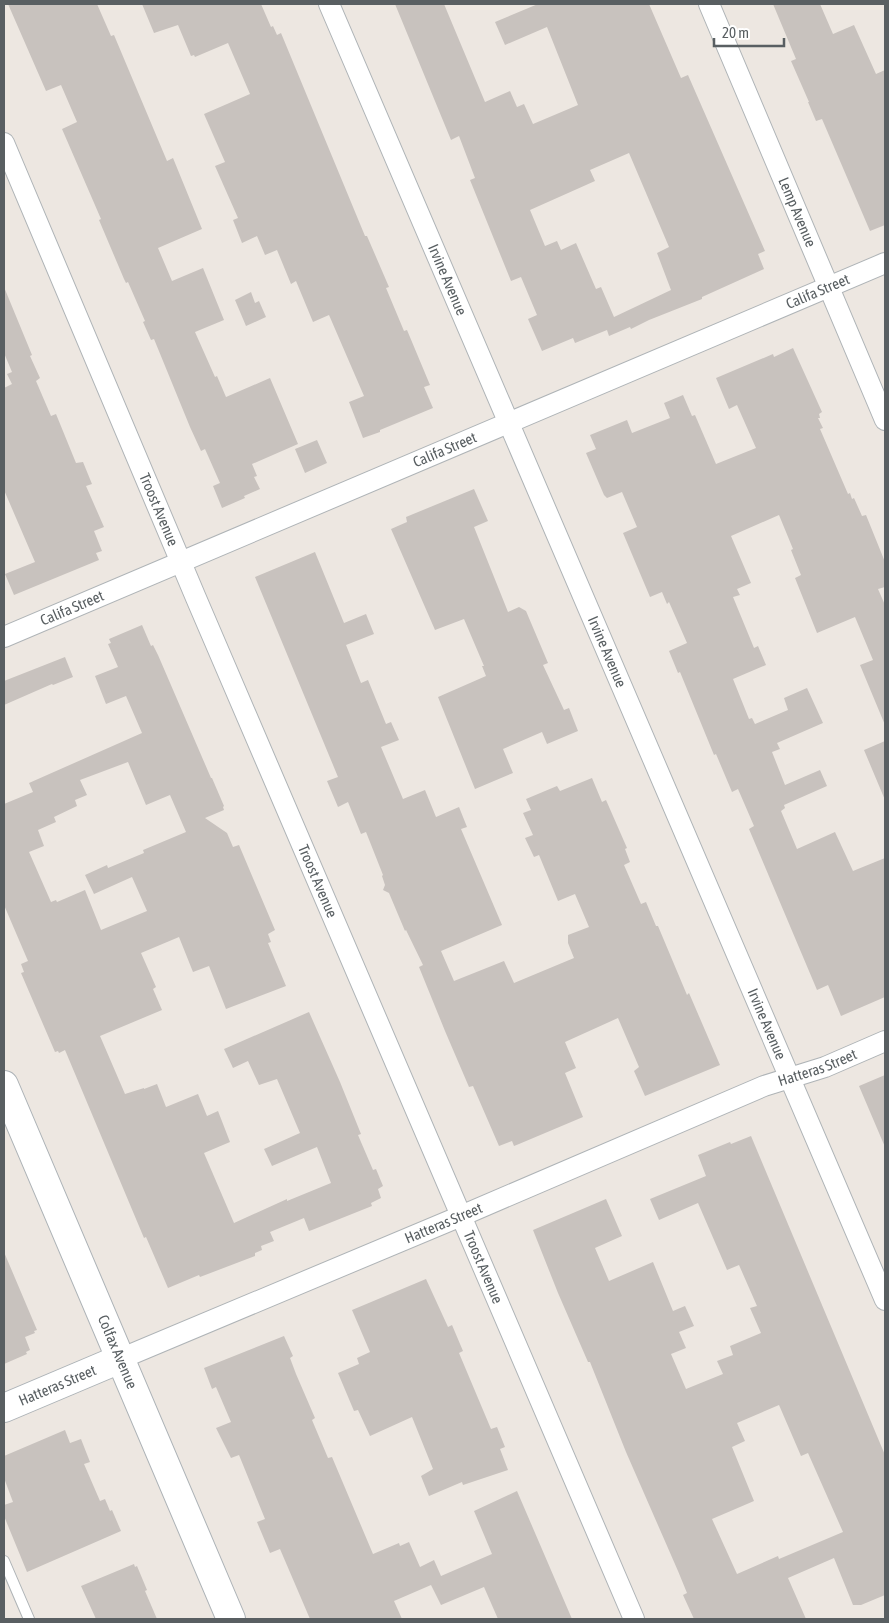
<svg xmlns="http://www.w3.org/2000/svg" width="889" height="1623" viewBox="0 0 889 1623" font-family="'Asap Condensed',sans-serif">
<rect width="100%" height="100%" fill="#ede7e1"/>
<!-- building -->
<path fill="#c8c2be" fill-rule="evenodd" d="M8,4H97L111,36L114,35L167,161L173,158L202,229L158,248L172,281L203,268L224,320L195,332L215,377L217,376L226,397L270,378L298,444L252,464L257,476L254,477L260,489L244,496L245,498L222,508L213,486L220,483L205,449L201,451L190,427L154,339L151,340L143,322L145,321L128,282L126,283L124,279L99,220L101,219L62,129L77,122L61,85L46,91Z
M142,4H261L271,27L273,26L277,35L281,33L365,236H367L389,287L386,288L404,331L407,330L430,385L424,387L433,408L380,430V432L363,438L349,402L364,396L329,315L313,322L296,281L291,284L277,250L265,255L257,236L242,243L233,220L238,218L215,166L225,162L204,114L250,94L228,43L195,57L194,55L191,56L178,25L154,33Z
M395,4H444L485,102L510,91L517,107L524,104L533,124L578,105L547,27L505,45L495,22L538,4H649L681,78L688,75L765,251L758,254L764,269L702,297V299L649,320L631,329L630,327L609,336L607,330L575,343L573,338L542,351L528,319L537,315L521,277L511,281L470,180L475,178L459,136L451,140ZM629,153L669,247L657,253L671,290L614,317L601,287L596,289L576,243L561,250L557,241L545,246L530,210L595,181L590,170Z
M773,4H820L833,34L854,25L876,74L885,70V225L870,231L822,119L816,121L808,102H809L791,61L796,59Z
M4,287L32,355L30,356L40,378L36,381L51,416L56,414L76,463L83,462L92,484L86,486L104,527L94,531L102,551L96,553L99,560L14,595L5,574L35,562L4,490V388L12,384L7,374L12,372L4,353Z
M251,292L255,303L259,301L266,317L246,326L235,300Z
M793,348L822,412L819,414L820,418H818L823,428L820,429L848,494L850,493L852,499L854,498L862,516L866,515L885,562V587L878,589L885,605V725L860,665L873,660L855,617L817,633L795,578L801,575L791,550L793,549L779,515L731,536L751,583L737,589L740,595L733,597L754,648L758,646L766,665L733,679L749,719L752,718L755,724L788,710L784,698L807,688L823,723L777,743L780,749L772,752L785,785L820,770L827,786L784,805L785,808L781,811L797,849L835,832L853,871L885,858V997L841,1016L828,985L817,990L749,829L754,826L738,789L732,792L716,754L714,755L680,672L678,673L669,651L687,643L669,602L667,604L662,592L650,597L623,533L637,527L622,492L607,498L604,495L586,453L596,449L590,435L627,420L632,433L670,418L664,403L683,395L692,416L695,415L716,464L756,448L737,405L729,409L716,378L773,354L774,357Z
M317,440L327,463L305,473L295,449Z
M474,489L488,521L474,527L508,612L519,607L526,611L548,663L543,665L564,710L569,708L578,731L547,744L542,732L503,749L513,773L475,789L438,697L486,676L482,666H484L464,619L435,630L391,529L407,522L406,517Z
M315,552L344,623L366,614L374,634L346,645L361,683L368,680L386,724L391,722L399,740L381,747L403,799L425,790L436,817L459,807L467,827L461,829L502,925L441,951L454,981L504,961L514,983L574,958L568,943V935L589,927L575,894L558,901L539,855L534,857L525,838L533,835L523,813L531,810L526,799L557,786L560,791L592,778L602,802L606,800L627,848L625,849L630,862L624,865L641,904L646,902L656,926H658L687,995L689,993L720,1065L645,1096L634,1071L639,1067L618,1018L565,1042L576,1068L565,1073L583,1117L519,1144L514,1146L512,1141L499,1146L473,1086L469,1087L445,1031L419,967L423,965L406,930L405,931L389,893L383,890L385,885L382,876L383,875L366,832L361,834L348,802L338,807L327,781L338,777L255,577Z
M142,625L151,646L153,645L158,655L211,778H212L224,806L223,807L224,810L205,818L227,833L233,847L239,845L275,930L268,934L271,942L268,943L286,986L226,1009L209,966L193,972L179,937L141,953L156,987L153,989L162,1010L100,1036L125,1094L144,1088V1089L157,1084L166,1107L198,1094L207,1116L218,1111L230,1142L204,1153L234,1223L287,1199V1201L331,1183L317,1147L272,1166L264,1149L300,1133L277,1079L259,1085L248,1061L233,1068L224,1049L309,1012L340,1082L361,1134L358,1135L373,1170L376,1169L383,1186L378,1189L381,1198L371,1203L372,1206L312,1230L309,1231L304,1218L270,1232L274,1241L261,1246L262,1250L255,1253V1256L200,1277L199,1275L168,1288L146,1237L144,1238L65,1050L59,1053L58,1051L55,1052L21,973L24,972L21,964L28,961L4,905V804L33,792L29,783L142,733L126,696L106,704L95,676L118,667L108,644L111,643L109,639ZM128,762L146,805L170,795L186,832L143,850L144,853L108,868L107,865L85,875L94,894L132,877L147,911L101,930L85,890L57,902L56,900L51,902L29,852L44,846L38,830L56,822L54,817L77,806L75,800L87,795L80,780Z
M65,657L73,677L53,685L52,684L4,705V681Z
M885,741V800L864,750Z
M885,1075V1147L859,1086Z
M751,1136L885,1455V1595L861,1605H853L834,1558L788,1578L806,1619H694L683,1595L687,1593L678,1571L626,1452L590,1362H588L558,1293L533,1230L606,1199L622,1236L595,1248L609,1281L653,1262L673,1311L685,1306L694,1326L679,1332L686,1348L671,1354L686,1389L723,1374L717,1361L733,1355L730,1346L761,1333L750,1308L757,1306L739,1265L727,1270L698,1203L659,1220L650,1199L706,1176L698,1155L730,1142L731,1144ZM779,1405L801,1456L808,1453L843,1532L779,1559L778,1556L737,1574L712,1519L754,1501L732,1447L745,1441L737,1423Z
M4,1252L37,1330L34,1331L35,1333L25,1337L30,1350L26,1352L27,1354L4,1364Z
M426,1279L448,1327L452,1325L463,1351L459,1353L491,1429L497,1427L505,1447L500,1449L508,1470L463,1485L462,1482L429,1496L421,1476L433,1469L412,1417L370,1436L358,1410L354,1411L338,1373L359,1364L357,1358L370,1352L352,1310Z
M284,1336L293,1356L290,1358L296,1374L315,1418L312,1420L328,1458L332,1457L373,1554L399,1543L400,1546L409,1542L420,1567L434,1560L441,1576L492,1554L474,1511L517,1491L572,1619H498L484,1587L441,1605L431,1585L394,1601L402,1619H310L280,1549L270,1553L257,1522L265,1519L239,1455L231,1458L216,1428L231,1422L216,1387L212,1389L204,1368Z
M65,1430L70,1443L81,1439L90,1462L84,1464L100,1501L105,1499L110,1511L112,1510L121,1531L27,1572L4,1516V1505L13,1502L4,1478V1456Z
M134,1564L135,1567L137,1566L147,1590L145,1591L157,1619H96L81,1586Z"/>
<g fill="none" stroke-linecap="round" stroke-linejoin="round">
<!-- lane casing -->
<g stroke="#afb4b7" stroke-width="12">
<path id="lane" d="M4,1561L29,1619"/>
</g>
<!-- street casing -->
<g stroke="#afb4b7" stroke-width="22">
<g id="street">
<path id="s1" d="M329,4L885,1300"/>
<path id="s2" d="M709,4L885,420"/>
<path id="s3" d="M4,143L196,598L634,1619"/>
<path id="s4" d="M4,637L885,263"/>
<path id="s5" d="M120,1359L461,1216L764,1086L825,1067L885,1041"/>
</g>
</g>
<!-- secondary casing -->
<g stroke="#adb3b7" stroke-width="30">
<g id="secondary">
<path id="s6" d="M4,1085L231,1619"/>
<path id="s7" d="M4,1408L120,1359"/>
</g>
</g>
<!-- lane -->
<use href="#lane" stroke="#fff" stroke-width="10"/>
<!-- street -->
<use href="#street" stroke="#fff" stroke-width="20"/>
<!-- secondary -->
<use href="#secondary" stroke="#fff" stroke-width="28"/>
</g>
<g text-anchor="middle" stroke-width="4" stroke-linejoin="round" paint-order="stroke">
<!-- street labels -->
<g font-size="15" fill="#595f62" stroke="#fff">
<text dy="5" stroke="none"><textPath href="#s2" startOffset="226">Lemp Avenue</textPath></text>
<text dy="5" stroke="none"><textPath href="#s1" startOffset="300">Irvine Avenue</textPath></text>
<text dy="5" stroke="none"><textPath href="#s4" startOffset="884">Califa Street</textPath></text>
<text dy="5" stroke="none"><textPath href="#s4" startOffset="479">Califa Street</textPath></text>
<text dy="5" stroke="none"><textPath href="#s3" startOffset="398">Troost Avenue</textPath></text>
<text dy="5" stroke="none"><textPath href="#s4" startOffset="74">Califa Street</textPath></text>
<text dy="5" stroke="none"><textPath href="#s1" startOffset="705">Irvine Avenue</textPath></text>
<text dy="5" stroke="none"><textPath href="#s3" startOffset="802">Troost Avenue</textPath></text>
<text dy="5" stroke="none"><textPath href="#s1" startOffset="1110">Irvine Avenue</textPath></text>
<text dy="5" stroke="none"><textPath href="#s5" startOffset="756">Hatteras Street</textPath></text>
<text dy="5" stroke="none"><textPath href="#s5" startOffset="351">Hatteras Street</textPath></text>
<text dy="5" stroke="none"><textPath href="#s3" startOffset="1222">Troost Avenue</textPath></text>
<text dy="5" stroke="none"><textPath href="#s6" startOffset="290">Colfax Avenue</textPath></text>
<text dy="5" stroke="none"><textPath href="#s7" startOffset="58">Hatteras Street</textPath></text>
</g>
</g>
<!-- border -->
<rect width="889" height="1623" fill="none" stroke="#595f62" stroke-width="10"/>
<!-- scale -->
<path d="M714 38v8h70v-8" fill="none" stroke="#595f62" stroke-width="2.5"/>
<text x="722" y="38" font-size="15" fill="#595f62" stroke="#ffffff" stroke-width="4" paint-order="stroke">20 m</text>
</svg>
